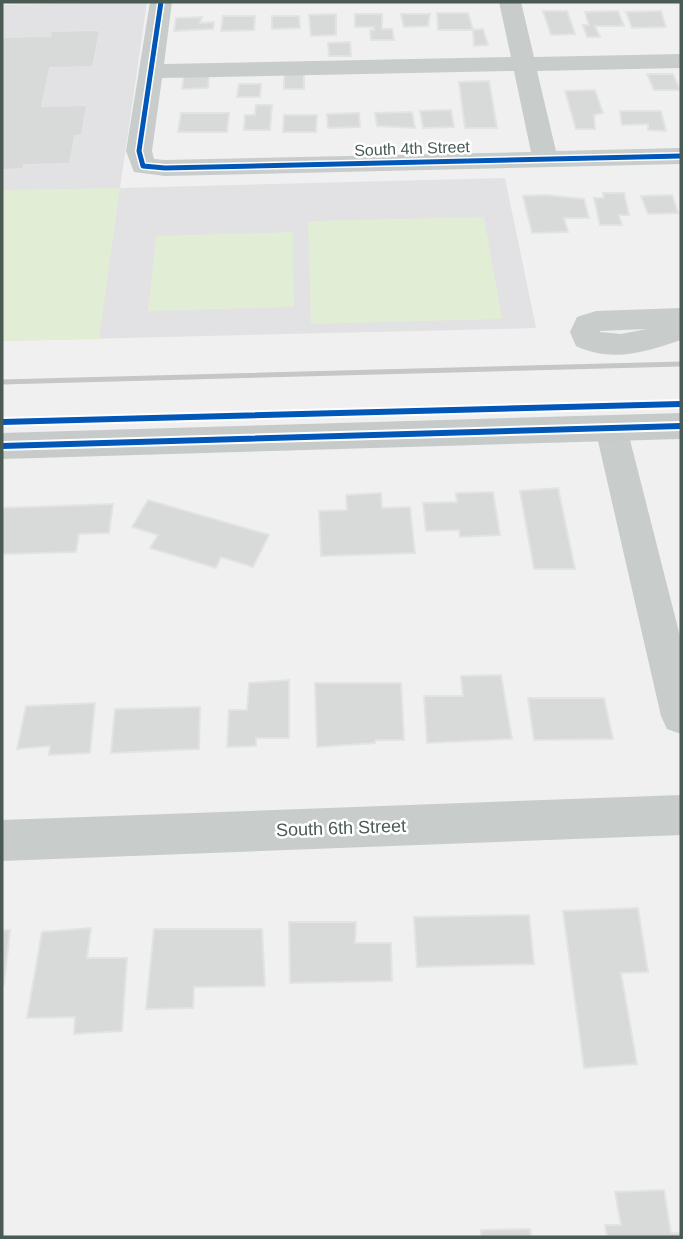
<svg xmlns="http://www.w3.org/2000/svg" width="683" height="1239" viewBox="0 0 683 1239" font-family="Helvetica,sans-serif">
<rect width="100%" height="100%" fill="#f0f0f0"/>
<!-- education -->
<path fill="#e2e1e3" d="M147,2L120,188L505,178L536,328L2,341V5Z"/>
<!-- green -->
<path fill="#e2edd6" d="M120,188L99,339L2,341V190Z
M484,217L502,319L311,324L308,221Z
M293,232L294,307L148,311L156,236Z"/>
<!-- building -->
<path fill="#d8d9d9" stroke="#e2e3e3" stroke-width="2" d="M543,11H567L575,34L551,35Z
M618,11L624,26H595L600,37H587L583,25H589L585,12Z
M661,11L666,27L632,28L626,12Z
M437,13H468L473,30H438Z
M336,14V35L311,36L309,15Z
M355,14H382V29H392L394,40H371L370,30H374V27H355Z
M401,14H430L428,26L404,27Z
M223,16H255L254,30L221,31Z
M272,16H299L300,28L272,29Z
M202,17L200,23L214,22L213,29L174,31L176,18Z
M483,29L488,45L474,46L473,30Z
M100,30L93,67L50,68L42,106L87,105L82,135L75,136L70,164L24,165L23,169L2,170V37L50,36L51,31Z
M350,42L351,56H329L328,43Z
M284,74H304V89H284Z
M647,74H673L680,90H654Z
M184,75H209L208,88L182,89Z
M489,81L497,128H465L459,82Z
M239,84H261L260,97H237Z
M595,90L603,113L594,115L595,129H576L565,91Z
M256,105H272L270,130H244L245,115H255Z
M451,110L454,127L423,128L420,111Z
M620,111H661L666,131L648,130V124L622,125Z
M412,112L415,128L377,126L375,113Z
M181,113H229L227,132H178Z
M359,113L360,127L328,128L327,114Z
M284,115H317L316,132H283Z
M603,193H624L629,215H619L622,225H600L594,198H604Z
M546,195L584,199L589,218H564L568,232L532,233L523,196Z
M672,195L678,213L648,214L641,196Z
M558,488L575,569H534L520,491Z
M493,492L500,535L460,537L459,530L426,531L423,503L457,502L456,493Z
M381,493L382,508L410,507L415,553L321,556L319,511L347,510L346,495Z
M148,500L269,535L253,567L221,557L216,568L150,548L158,535L132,527Z
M113,504L109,533L79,534L76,552L2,554V508Z
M501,675L512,739L427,743L424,696H463L461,676Z
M289,680V738H256V746L227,747L229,710H247L249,683Z
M315,683H401L404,740H376L375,743L317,747Z
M528,698H604L613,739L534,740Z
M95,703L90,753L49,755L50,746L17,749L26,706Z
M200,707L199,749L111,753L115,709Z
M638,908L648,972L621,973L637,1064L584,1068L563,911Z
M529,915L534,964L417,967L414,917Z
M289,922H356L355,943H391L392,981L290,983Z
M91,928L87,958H127L122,1031L74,1034L75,1017L27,1018L42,932Z
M154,929H262L265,986L194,987L193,1008L146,1009Z
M2,930H10L4,984H2Z
M664,1190L671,1233H681V1237H607L605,1225H621L615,1192Z
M530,1229L531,1237H481V1230Z"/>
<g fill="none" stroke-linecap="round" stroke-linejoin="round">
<!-- minor -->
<path fill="#c8cccb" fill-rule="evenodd" d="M150,2H172L164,64L511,57L499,2H521L534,57L681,54V68L537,71L556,151L681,148V164L165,176L134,172L126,151ZM514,71L531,152L165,160L154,159L152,151L162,78Z
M681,308V340C645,352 613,363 576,346L570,332L577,317L596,311ZM647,329L621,334L600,332V331Z
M611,416L622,419L627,428L681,640V734L667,729L661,716L595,428L600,419Z
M681,795V835L2,861V820Z"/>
<!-- major -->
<path fill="#c6cbc9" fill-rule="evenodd" d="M681,413V439L2,459V433Z"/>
<!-- rail -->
<path stroke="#c4c7c6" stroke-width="5" d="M2,382L681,364"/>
<!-- cycleway-far1 casing -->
<g stroke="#fff" stroke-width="8">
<path id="cycleway-far1" d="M161,2L139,151L143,166L165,168L681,156"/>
</g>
<!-- cycleway casing -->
<g stroke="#fff" stroke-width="10">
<path id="cycleway" d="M2,422L681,404
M2,446L681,426"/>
</g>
<!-- cycleway-far1 -->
<use href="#cycleway-far1" stroke="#0057b8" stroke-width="5"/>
<!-- cycleway -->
<use href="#cycleway" stroke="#0057b8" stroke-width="6"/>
</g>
<g text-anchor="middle" stroke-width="5" stroke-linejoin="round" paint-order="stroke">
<!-- far-street labels -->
<g font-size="16" fill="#495b53" stroke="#fff">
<text transform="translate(412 148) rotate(-2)" y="6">South 4th Street</text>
</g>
<!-- street labels -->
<g font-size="18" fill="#495b53" stroke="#fff">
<text transform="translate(341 828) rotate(-2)" y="6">South 6th Street</text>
</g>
</g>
<!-- border -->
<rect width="683" height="1239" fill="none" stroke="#495b53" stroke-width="7"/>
</svg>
